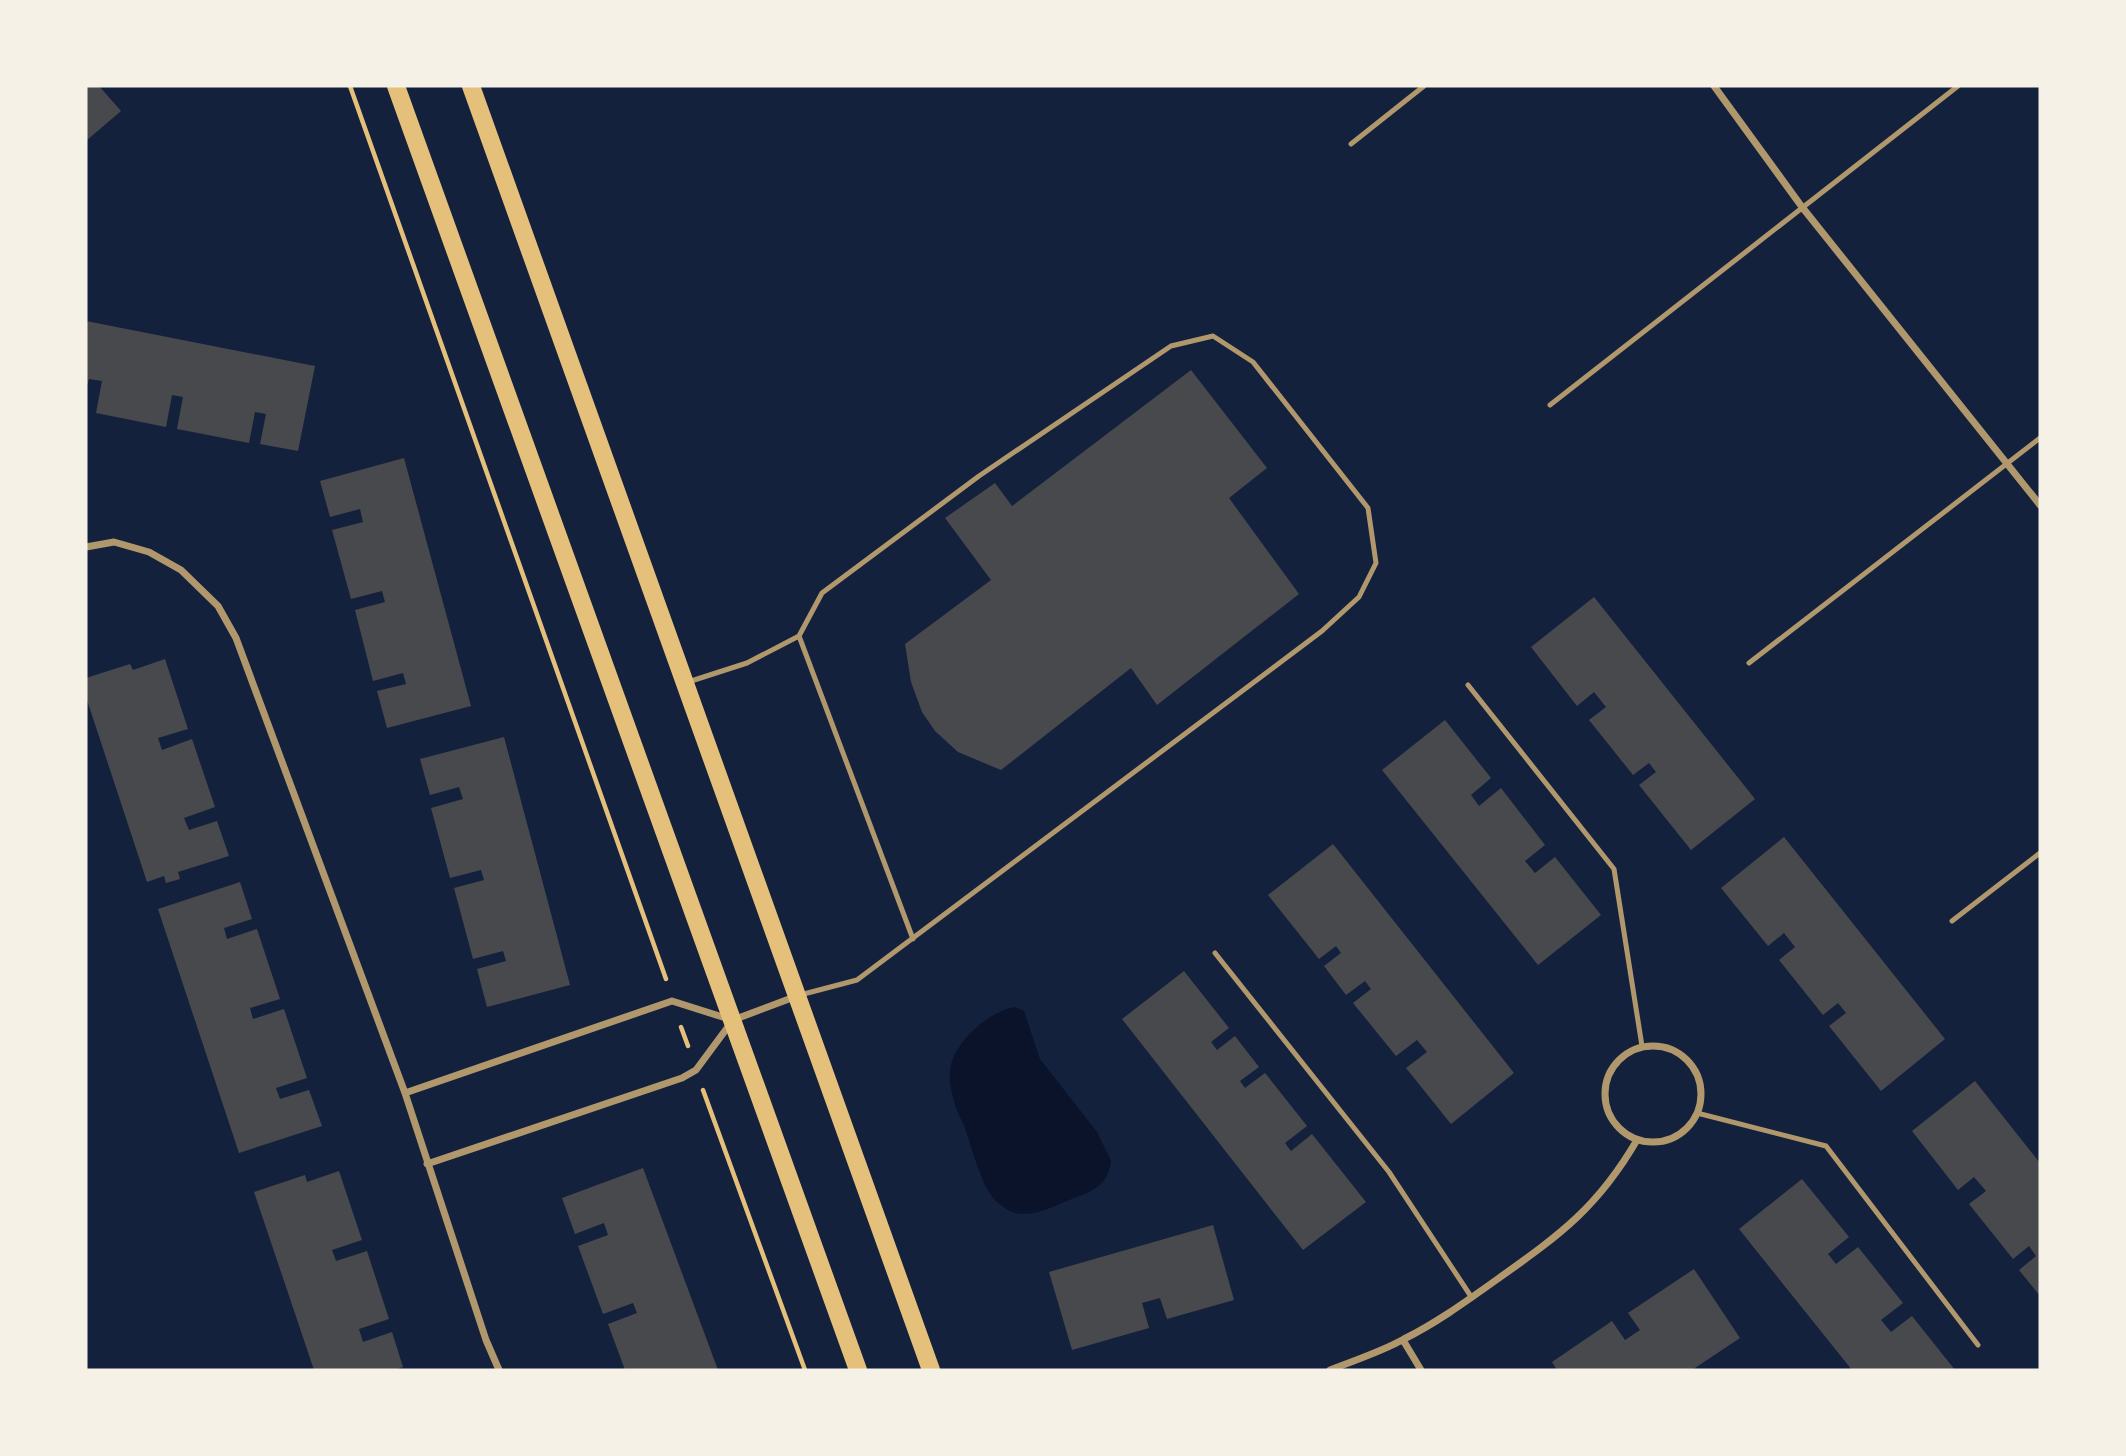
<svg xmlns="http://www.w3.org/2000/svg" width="2126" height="1456" viewBox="0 0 2126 1456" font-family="Poppins,sans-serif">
<rect width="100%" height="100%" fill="#14213d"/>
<!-- water -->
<path fill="#0b132b" d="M1015,1007L1024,1011L1040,1059L1097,1132L1111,1161C1108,1186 1093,1191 1072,1199C1056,1205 1033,1218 1015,1213C1008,1211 998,1204 993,1198C979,1179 973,1151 965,1128C960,1117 954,1105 952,1093C949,1084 949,1070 952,1061C960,1037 991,1011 1015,1007Z"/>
<!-- building -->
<path fill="#48494c" d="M86,86H99L121,111L86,141Z
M86,321L315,366L298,451L260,444L266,414L255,412L249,443L177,429L183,397L172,395L166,427L96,413L102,381L89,379L86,389Z
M1191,370L1267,468L1229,498L1299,594L1157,705L1131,668L1001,770L958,752L935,731L922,712L911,682L905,644L991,580L945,518L995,483L1012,506Z
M404,458L471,706L387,728L377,691L406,684L403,673L373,681L355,610L385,602L382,591L351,599L332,530L363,522L360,509L330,517L320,481Z
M1594,597L1755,799L1691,850L1639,785L1656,772L1649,763L1633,775L1589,720L1606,707L1594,692L1577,706L1531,647Z
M165,659L188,729L158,738L162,750L192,739L215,807L184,818L189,830L217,821L229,856L178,872L180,879L166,883L164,876L147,882L86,697V678L130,664L133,670Z
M1445,720L1491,778L1471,795L1479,806L1501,788L1545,845L1525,861L1535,873L1555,857L1601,915L1538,965L1382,770Z
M504,737L570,985L487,1007L477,969L506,961L503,951L473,959L454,888L484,880L481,870L450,878L431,808L463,799L459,787L430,795L420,759Z
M1784,837L1945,1039L1881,1091L1829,1026L1846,1013L1838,1003L1823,1015L1779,960L1795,947L1784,933L1768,946L1721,888Z
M1333,844L1514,1073L1451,1124L1406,1068L1427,1052L1417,1040L1396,1056L1353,1003L1371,989L1365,981L1346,995L1324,966L1341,953L1336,946L1319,959L1268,895Z
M240,882L252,919L224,928L227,939L257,929L280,999L250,1008L253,1019L284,1009L307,1078L276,1088L280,1099L309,1090L322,1126L239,1153L158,909Z
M1184,971L1229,1028L1211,1042L1217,1050L1235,1036L1259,1067L1240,1081L1245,1088L1265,1073L1307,1126L1285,1143L1291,1151L1312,1134L1366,1202L1303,1250L1122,1019Z
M1975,1081L2040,1163V1296L2019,1270L2036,1256L2029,1246L2013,1259L1969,1204L1986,1191L1974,1177L1958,1190L1912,1131Z
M643,1168L718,1370H625L608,1324L637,1313L633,1303L603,1314L578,1246L608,1235L604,1223L575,1234L562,1198Z
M339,1171L362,1240L332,1250L336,1261L367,1251L389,1319L359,1329L363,1342L392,1332L403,1367L395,1370H314L254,1192L305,1175L307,1182Z
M1802,1179L1849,1237L1828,1254L1836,1264L1858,1247L1903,1303L1881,1320L1891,1332L1912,1316L1955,1370H1852L1739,1229Z
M1213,1225L1234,1300L1167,1319L1160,1298L1142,1303L1149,1328L1072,1350L1049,1272Z
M1694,1269L1740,1338L1692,1370H1557L1552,1362L1612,1321L1625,1340L1640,1330L1628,1313Z"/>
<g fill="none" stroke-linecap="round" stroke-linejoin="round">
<!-- path -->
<path stroke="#e5c07b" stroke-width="4.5" d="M350,86L666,979
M681,1027L688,1046
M703,1090L805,1370"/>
<!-- service -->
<path stroke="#b1986c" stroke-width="5" d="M1351,144L1424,86
M1550,405L1958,86
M799,636L822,593L979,476L1171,346L1213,336L1253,362L1368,508L1376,563L1359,597L1322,631L857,980L800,995
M1749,663L2040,438
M688,682L747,663L799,636L913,939
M1468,685L1614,869L1642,1046
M1952,921L2040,853
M1215,953L1389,1172L1472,1298
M1697,1113L1826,1146L1978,1345"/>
<!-- minor -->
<path stroke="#b1986c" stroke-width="7" d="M1714,86L1802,207L2040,505
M86,547L114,542L149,552L181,570L218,606L236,638L405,1093L486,1340L499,1370
M1605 1094a48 48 0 1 1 96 0a48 48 0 1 1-96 0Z
M405,1093L672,1001L729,1019
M427,1164L682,1078L696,1070L733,1020L797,996
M1403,1340L1421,1370
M1330,1370C1355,1360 1381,1352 1404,1339C1438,1322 1468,1300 1499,1278C1561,1234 1598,1207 1637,1140"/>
<!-- primary -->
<path stroke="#e5c07b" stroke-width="18" d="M396,86L858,1370
M471,86L931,1370"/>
</g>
<!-- border -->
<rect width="2126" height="1456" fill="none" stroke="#f6f1e7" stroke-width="175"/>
</svg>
